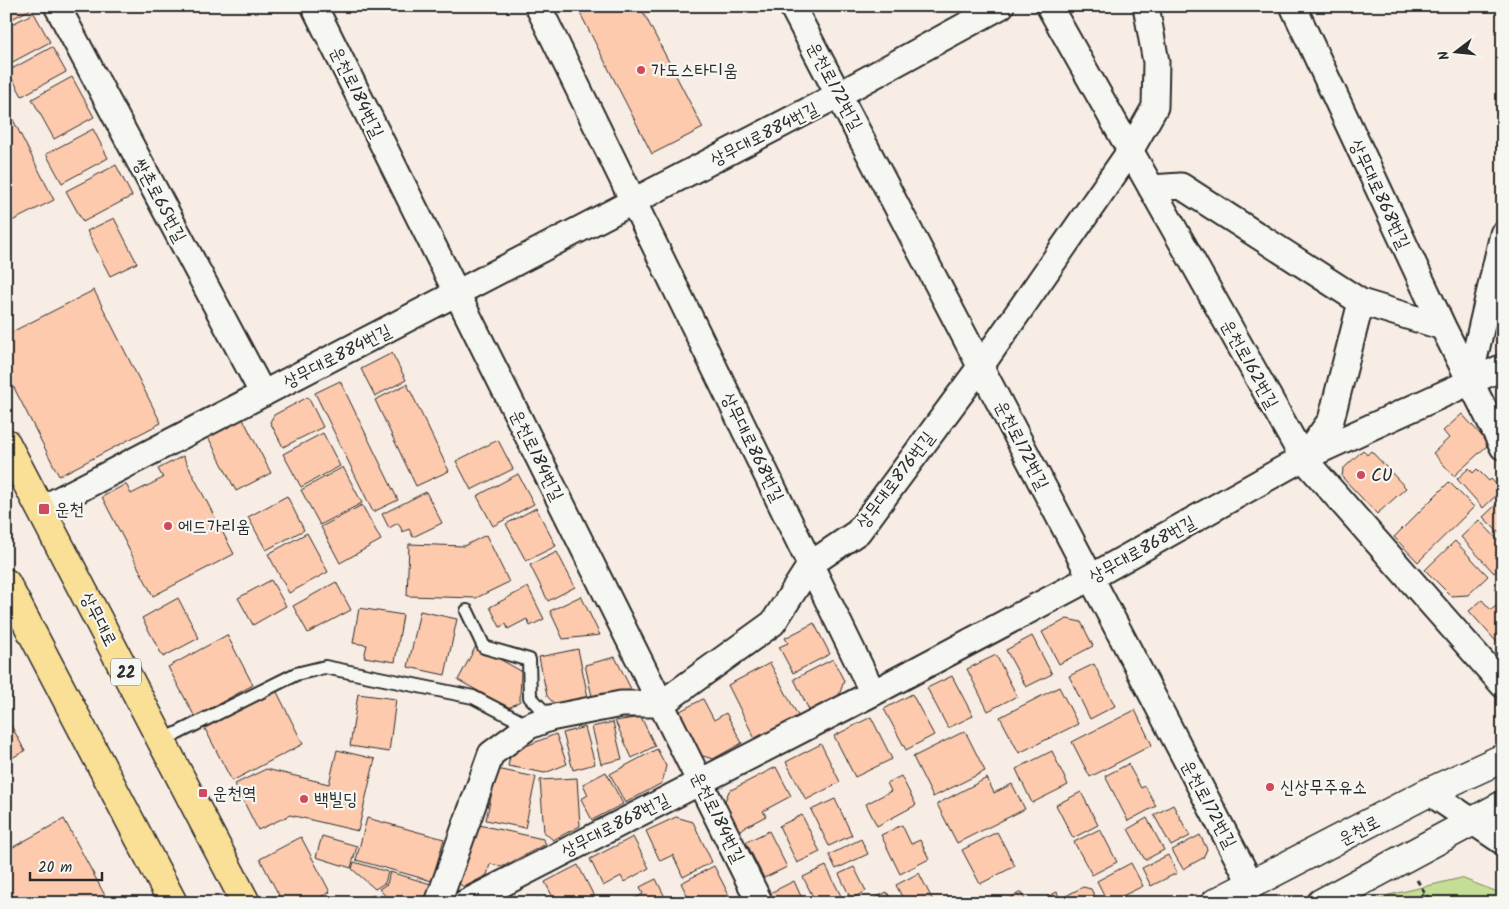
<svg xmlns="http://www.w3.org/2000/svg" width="1509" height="909" viewBox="0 0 1509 909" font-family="Kalam,'Poor Story',sans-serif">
<rect width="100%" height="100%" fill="#f7ede4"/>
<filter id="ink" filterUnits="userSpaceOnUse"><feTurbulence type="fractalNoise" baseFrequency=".02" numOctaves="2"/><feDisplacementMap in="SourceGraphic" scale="10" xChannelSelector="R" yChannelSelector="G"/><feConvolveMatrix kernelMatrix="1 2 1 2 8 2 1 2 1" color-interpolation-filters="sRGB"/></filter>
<g filter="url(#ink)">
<!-- green -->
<path fill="#c5de95" stroke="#788460" d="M1461,878L1503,894V903H1374L1389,895Z"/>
<!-- building -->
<path fill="#fdcaad" stroke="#2b2b2b" d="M6,6H29L31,9L6,22Z
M589,6H640L703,128L652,154L579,11Z
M34,13L50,42L7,65L6,27Z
M52,47L66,72L22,96L8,71Z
M72,77L94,117L54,139L32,99Z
M6,106L54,200L6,224Z
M93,129L108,158L62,183L46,154Z
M116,165L132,196L83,222L66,191Z
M114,218L137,263L110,276L87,231Z
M94,290L161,423L59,476L6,372V335Z
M392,353L406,380L375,396L361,369Z
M340,381L398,500L373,512L315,393Z
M407,384L449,471L416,486L375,400Z
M308,397L323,427L283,447L270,422L274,415Z
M1462,414L1489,444L1454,476L1433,453L1449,438L1443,431Z
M243,419L271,473L236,491L208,437Z
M323,433L340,466L301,487L283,454Z
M498,440L513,469L471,490L456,461Z
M1363,450L1367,455L1371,451L1406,488L1377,514L1342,477L1343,469Z
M183,456L234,554L153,596L102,497L126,484L131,494L163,478L158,469Z
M343,467L362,503L320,525L301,490Z
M1469,468L1473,473L1477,469L1489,481L1491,479L1502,490L1483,508L1457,479Z
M518,474L534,504L493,526L477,496Z
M1449,482L1474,507L1418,562L1394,537Z
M426,492L442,523L413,537L409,529L403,532L398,523L389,528L382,514Z
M287,496L304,530L266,550L248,517Z
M1502,499L1503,500V537L1483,517Z
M362,505L381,540L340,563L321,527Z
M536,508L556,546L526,561L506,524Z
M1479,520L1503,545V565L1494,573L1461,537Z
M307,533L328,572L289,593L268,554Z
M486,535L509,582L476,598L407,596L409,544L464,546Z
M1455,541L1488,576L1468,595L1451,596L1425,570Z
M557,552L575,587L548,601L530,565Z
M271,580L286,606L253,625L238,598Z
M336,582L351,610L308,633L293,606Z
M528,587L544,619L530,626L527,619L508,629L506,624L500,627L490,607Z
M581,596L600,635L563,639L550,611Z
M178,598L199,638L163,657L142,618Z
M1482,600L1491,610L1496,606L1503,614V649L1469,611Z
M359,608L403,615L395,662L364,657L367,645L353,643Z
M420,611L457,619L445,675L408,667Z
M1067,619L1081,622L1093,646L1059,664L1042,632Z
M814,623L830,654L793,673L779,647L788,643L785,638Z
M227,635L253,685L195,717L168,667Z
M1032,636L1052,674L1026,687L1006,650Z
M476,646L521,671L520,701L509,708L458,680Z
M578,649L589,702L558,708L547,696L539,657Z
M996,655L1017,696L988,711L967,669Z
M615,657L634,695L593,701L585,665Z
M833,659L844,681L838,698L810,712L794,679Z
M770,663L798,716L755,739L728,685Z
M1094,664L1115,706L1090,719L1069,676Z
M952,676L973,716L948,728L927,688Z
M1059,687L1078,724L1019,753L1000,717Z
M275,688L303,744L232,781L203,725Z
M358,694L396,699L389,752L350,746Z
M912,694L934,735L906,750L884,709Z
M703,699L714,720L726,713L742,743L713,759L696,754L678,718L680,711Z
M1135,710L1152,745L1090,777L1072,742Z
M6,716L25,751L6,761Z
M641,717L655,746L632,758L615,721Z
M871,717L892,759L855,777L834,736Z
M613,722L622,759L601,764L592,727Z
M585,727L595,764L573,770L563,733Z
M965,731L985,771L933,797L913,757Z
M556,734L567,764L545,773L508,766L511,752Z
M821,744L840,782L806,800L786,762Z
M657,749L666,766L662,783L625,803L610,774Z
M337,750L375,759L358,831L290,815L258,830L235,784L266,769L329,784Z
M1052,751L1068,785L1032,803L1016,769Z
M1128,764L1141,788L1145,786L1156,806L1128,821L1105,776Z
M776,767L791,796L763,811L766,816L736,832L723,806L729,791Z
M497,769L536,777L525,828L486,820Z
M606,772L623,804L592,820L581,799L588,795L583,784Z
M901,776L916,805L877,826L866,804L891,791L887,783Z
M577,778L580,826L553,840L544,832L540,780Z
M987,778L994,793L1012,784L1025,809L957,843L937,804Z
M1081,792L1098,825L1073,838L1056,805Z
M835,799L852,835L829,846L811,810Z
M1173,805L1190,836L1171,846L1154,815Z
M802,815L820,852L797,863L779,826Z
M676,817L693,822L712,862L683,877L673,855L660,861L646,831Z
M367,818L444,839L432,881L356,860Z
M1147,818L1164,850L1145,860L1128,829Z
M64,819L109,903H6V851Z
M470,823L543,839L546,844L502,867L490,864L487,875L464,887L458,883Z
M902,825L911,844L920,840L929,859L900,874L881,835Z
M1100,829L1117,862L1092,875L1074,842Z
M769,831L787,867L764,878L746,842Z
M997,832L1015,866L980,884L962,850Z
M1200,835L1207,849L1203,858L1183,869L1172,850Z
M322,836L357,846L351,868L316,857Z
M301,837L330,892L309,903H283L260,859Z
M633,837L649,868L624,882L621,876L603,886L590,859Z
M861,839L868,854L836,869L829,855Z
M1168,855L1177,873L1151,886L1142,868Z
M354,862L388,872L385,883L375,889L352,869Z
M1131,863L1143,886L1108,903L1097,881Z
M578,865L595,898L585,903H556L545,882Z
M714,866L732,901L728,903H691L681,883Z
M826,866L844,902L843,903H816L803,877Z
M854,867L866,891L851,899L839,874Z
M390,872L431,884L425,903H392L379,889L387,884Z
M919,873L934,903H905L896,885Z
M656,879L668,903H626L643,894L640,887Z
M794,881L804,903H775L770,893Z
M1083,887L1091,889L1098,903H1051L1047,897L1057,892L1060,899Z
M887,892L893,903H865Z
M1021,892L1027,903H1001Z
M374,895L382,903H358Z
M330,897L333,903H318Z
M539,898L542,903H530Z"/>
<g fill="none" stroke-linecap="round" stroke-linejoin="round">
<!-- service casing -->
<g stroke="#2b2b2b" stroke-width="16">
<path id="service" d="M467,611L484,647L529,660L530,697L550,718
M162,741L296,674L325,667L473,697L529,726"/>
</g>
<!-- minor casing -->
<g stroke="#2b2b2b" stroke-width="29">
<path id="minor" d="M57,6L263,394
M314,6L760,903
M538,6L873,693
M792,6L1251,884
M1049,6L1303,458L1503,685
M1293,6L1443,327L1503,447
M1151,188L1181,186L1361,302L1443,327
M1469,381L1503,234
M1305,456L1331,420L1361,302
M41,509L840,94L1001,6
M1429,792L1503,842
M438,903L491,754L529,726L550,718L621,704H661L773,623L811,564L858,532L981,366L1130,151L1155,107L1156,62L1146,6
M465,903L873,693L1090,578L1303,458L1503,367"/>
</g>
<!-- tertiary casing -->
<g stroke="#2b2b2b" stroke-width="31">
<path id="tertiary" d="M1215,903L1429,792L1503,758
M1321,903L1503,805"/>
</g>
<!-- primary casing -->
<g stroke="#2b2b2b" stroke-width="31">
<path id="primary" d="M6,443L246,903
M6,583L173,903"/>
</g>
<!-- path -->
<path stroke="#2b2b2b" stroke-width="3" stroke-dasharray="5 4" stroke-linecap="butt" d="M1417,880L1431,903
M1414,903L1424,893"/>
<!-- service -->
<use href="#service" stroke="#f6f6f2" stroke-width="12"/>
<!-- minor -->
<use href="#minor" stroke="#f6f6f2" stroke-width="25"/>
<!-- tertiary -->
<use href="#tertiary" stroke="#f6f6f2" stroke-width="28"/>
<!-- primary -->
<use href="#primary" stroke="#fadf96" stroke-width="28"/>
</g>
</g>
<!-- markers -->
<g fill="#d1495b" stroke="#f6f6f2" stroke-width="2">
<circle cx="641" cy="70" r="5"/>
<circle cx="1361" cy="475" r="5"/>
<rect x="38" y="503" width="12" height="12" rx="2.5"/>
<circle cx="168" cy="526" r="5"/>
<circle cx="1270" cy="787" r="5"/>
<rect x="198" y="788" width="10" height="10" rx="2.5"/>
<circle cx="304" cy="799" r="5"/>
</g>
<g text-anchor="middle" stroke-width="4.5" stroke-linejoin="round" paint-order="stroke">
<!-- shield labels -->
<rect fill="#f6f6f2" stroke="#686867" stroke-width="1" x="111" y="658.5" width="30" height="27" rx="4"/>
<g font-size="16" font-weight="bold" fill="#2b2b2b">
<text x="126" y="678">22</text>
</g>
<!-- poi labels -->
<g font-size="18" fill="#2b2b2b" stroke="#f6f6f2" text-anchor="start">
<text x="651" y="76">가도스타디움</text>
<text x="1371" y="481">CU</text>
<text x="55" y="515">운천</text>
<text x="178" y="532">에드가리움</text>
<text x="1280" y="793">신상무주유소</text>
<text x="213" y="799">운천역</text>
<text x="314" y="805">백빌딩</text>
</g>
<!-- street labels -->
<g font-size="18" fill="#2b2b2b" stroke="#f6f6f2">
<text transform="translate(835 86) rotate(62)" y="6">운천로172번길</text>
<text transform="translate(357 92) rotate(64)" y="6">운천로184번길</text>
<text transform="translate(764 134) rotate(-27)" y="6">상무대로884번길</text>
<text transform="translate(1380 194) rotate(65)" y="6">상무대로868번길</text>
<text transform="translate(160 200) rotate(62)" y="6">쌍촌로65번길</text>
<text transform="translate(337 356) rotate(-27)" y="6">상무대로884번길</text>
<text transform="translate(1250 364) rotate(61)" y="6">운천로162번길</text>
<text transform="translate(1022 445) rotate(63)" y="6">운천로172번길</text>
<text transform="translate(753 447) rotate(64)" y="6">상무대로868번길</text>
<text transform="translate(537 455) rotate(64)" y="6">운천로184번길</text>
<text transform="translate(895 480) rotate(-53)" y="6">상무대로876번길</text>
<text transform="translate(1142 549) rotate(-29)" y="6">상무대로868번길</text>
<text transform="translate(99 619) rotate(63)" y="6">상무대로</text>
<text transform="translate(1209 804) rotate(62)" y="6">운천로172번길</text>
<text transform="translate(718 817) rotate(64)" y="6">운천로184번길</text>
<text transform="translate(615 825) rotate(-27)" y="6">상무대로868번길</text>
<text transform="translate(1359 830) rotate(-27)" y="6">운천로</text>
</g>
</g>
<!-- margin -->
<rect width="1509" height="909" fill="none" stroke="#f6f6f2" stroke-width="25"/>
<rect x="12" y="12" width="1484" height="884" fill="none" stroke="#2b2b2b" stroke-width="2" filter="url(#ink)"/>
<!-- north arrow -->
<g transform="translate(1456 52) rotate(254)" stroke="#f6f6f2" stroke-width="4" paint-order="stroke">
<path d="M0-4L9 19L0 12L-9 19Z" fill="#2b2b2b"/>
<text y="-8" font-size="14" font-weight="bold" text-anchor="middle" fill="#2b2b2b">N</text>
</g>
<!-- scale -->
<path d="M30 872v8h72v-8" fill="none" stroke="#2b2b2b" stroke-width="2.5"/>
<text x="38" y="872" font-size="15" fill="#2b2b2b" stroke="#f6f6f2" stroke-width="4" paint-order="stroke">20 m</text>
</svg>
